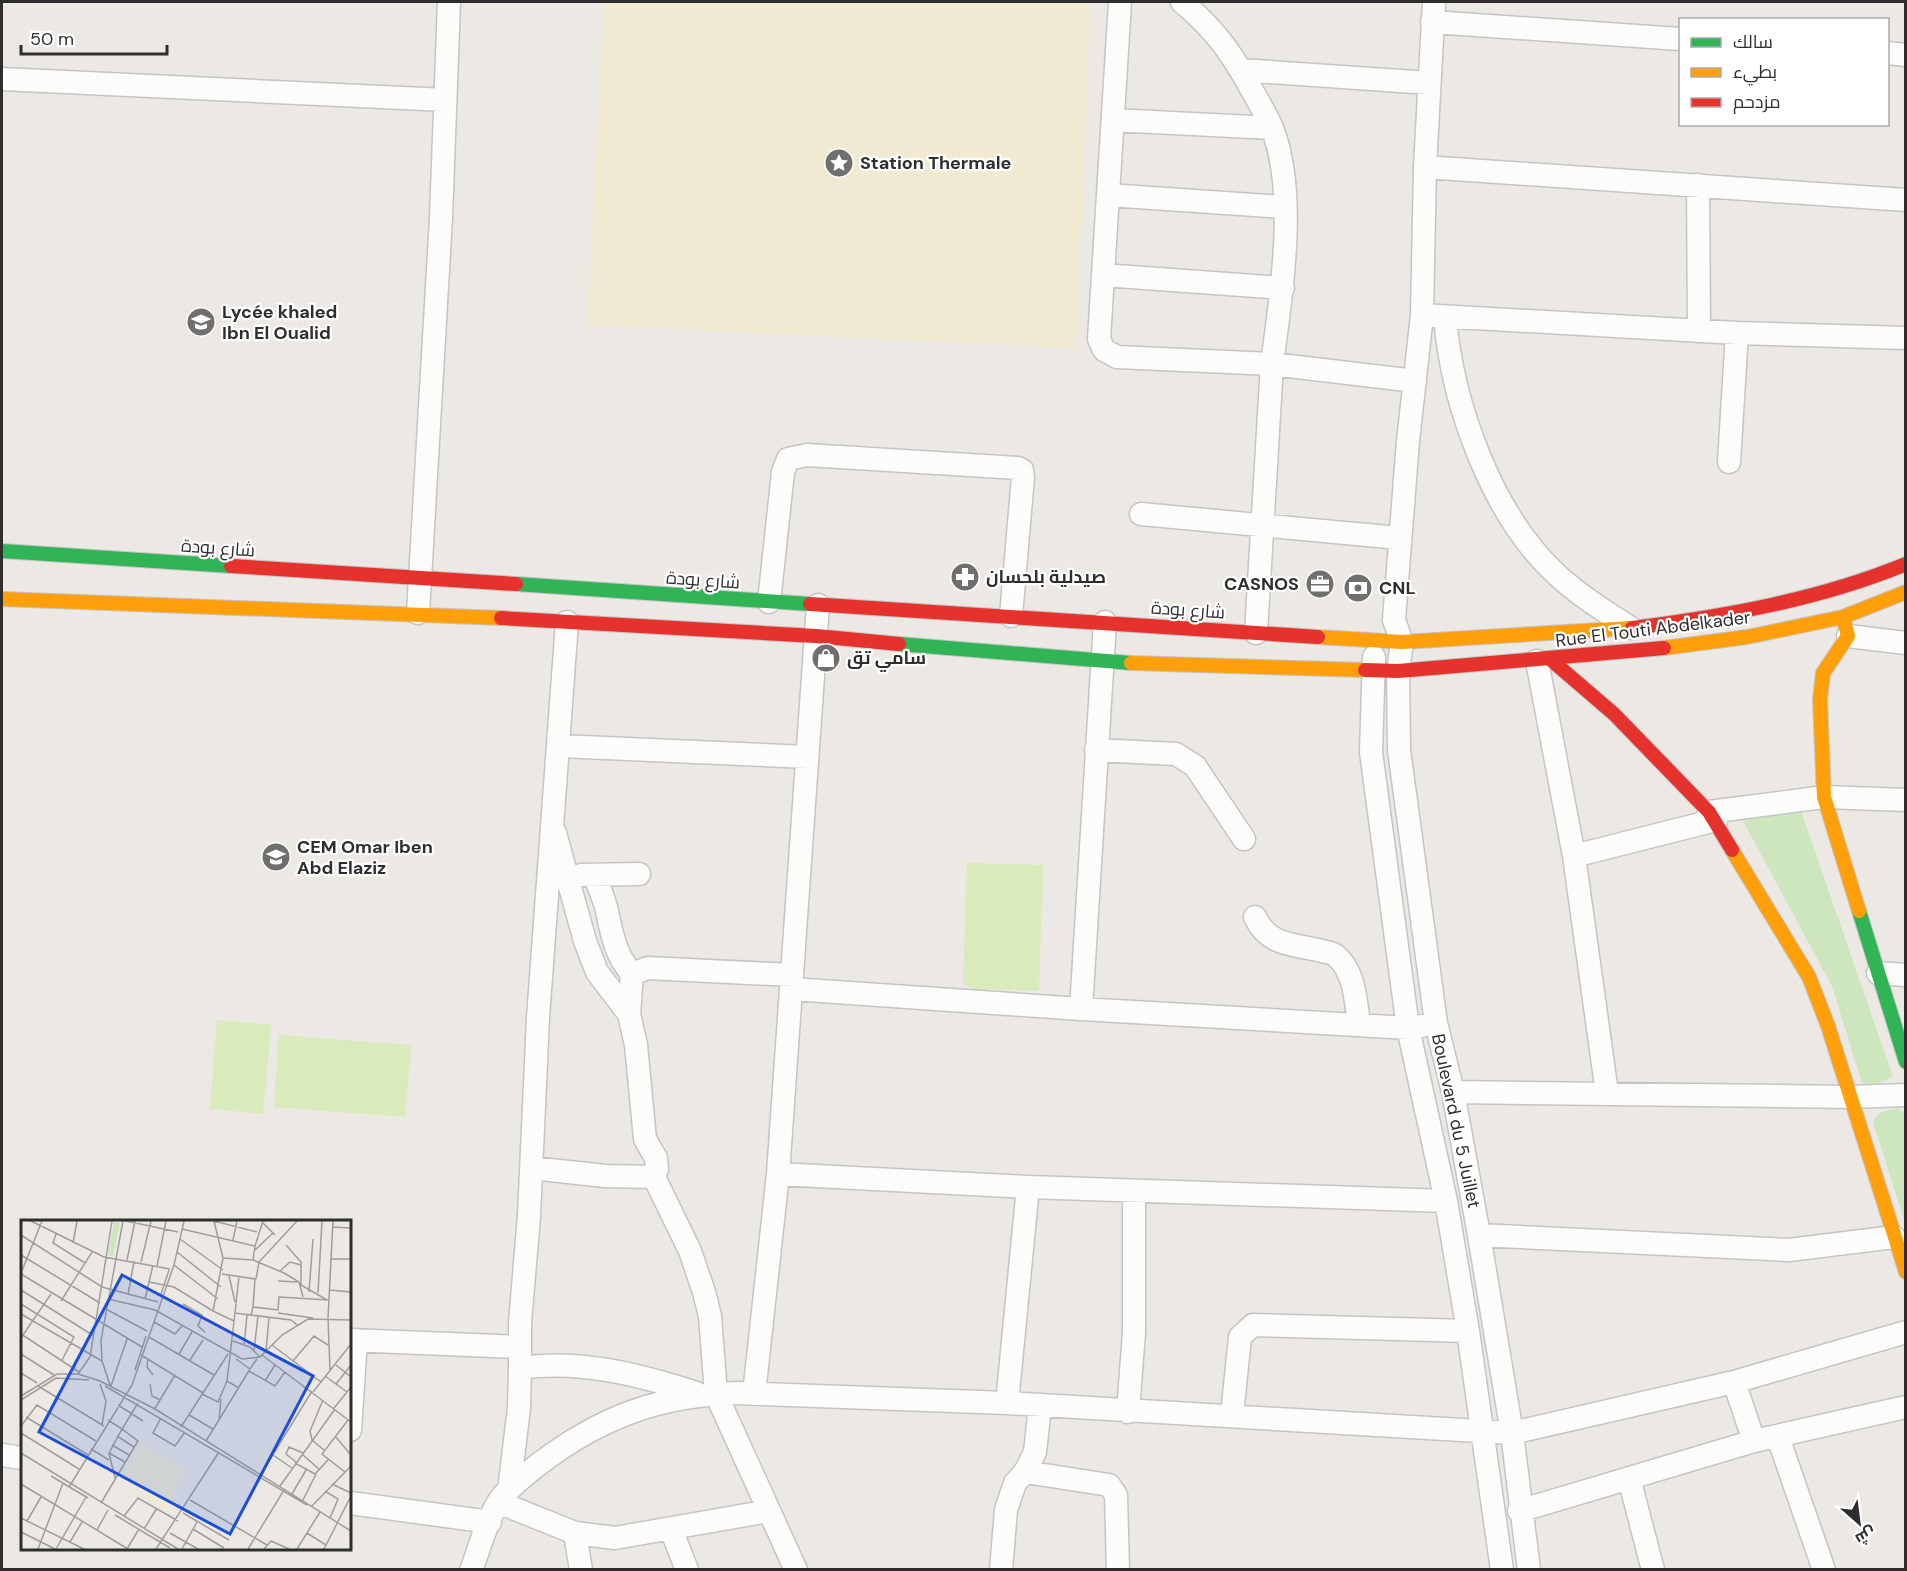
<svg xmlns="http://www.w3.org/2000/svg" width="1907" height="1571" viewBox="0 0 1907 1571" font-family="'DM Sans',Cairo,sans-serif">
<rect width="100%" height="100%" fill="#ece8e4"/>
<!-- green -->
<path fill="#cee6be" d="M1800,808L1893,1077L1878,1084L1862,1083L1832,986L1743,821Z
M1897,1108L1903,1112L1905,1118V1223L1873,1122L1879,1113Z"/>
<!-- sand -->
<path fill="#f0ead3" d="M604,2H1090L1076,348L587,325Z"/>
<!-- pitch -->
<path fill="#d9eabb" d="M967,863L1043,865L1039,991L973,989L963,983Z
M217,1020L271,1025L263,1114L210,1109Z
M279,1035L411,1045L405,1117L274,1107Z"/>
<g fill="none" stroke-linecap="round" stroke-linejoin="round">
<!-- street casing -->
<g stroke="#c5c4c5" stroke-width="25">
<path id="street" d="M1120,2L1099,339L1104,350L1117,357L1272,364L1256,633
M1182,2C1212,27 1229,49 1248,83C1256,98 1265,112 1272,128C1298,193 1281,296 1272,364L1415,381
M1434,2L1425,167L1422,315L1408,441L1394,620L1402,642L1398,671L1399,750L1436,1023L1453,1092L1479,1235L1512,1433L1529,1570
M1432,22L1680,39
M1888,53L1906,55
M1241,70L1429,83
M2,79L445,100
M1113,120L1272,128
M1425,167L1906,200
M1698,185L1699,331
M1108,195L1284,207
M1103,275L1283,288
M1422,315L1737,333L1906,338
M1445,317C1452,404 1492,515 1557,575C1580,596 1606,612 1631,628
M1729,462L1737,333
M1141,514L1399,538
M769,602L783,472L788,459L807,455L1018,468L1022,470L1023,477L1011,616
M418,613L441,218L449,2
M1848,636L1906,643
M1374,657L1371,752L1408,1028L1446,1201L1468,1331L1502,1570
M1537,661L1574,856L1607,1093
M560,746L807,757
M1096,750L1176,754L1195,766L1244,839
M1709,812L1824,797L1906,800
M555,833L585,941L597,972L629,1014
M1574,856L1716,820
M581,875L639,874
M594,875C598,885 603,896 606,907C612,933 614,953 632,974
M1255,917C1268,945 1291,944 1318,950C1323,952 1331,952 1335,955C1355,970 1356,1003 1359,1025
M1878,973L1906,975
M792,989L1081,1009L1408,1028L1422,1026
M1081,1009L1105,622
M1453,1092L1850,1097L1906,1095
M532,1168L605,1176L654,1177L657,1169L656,1158L645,1139L636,1045L629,1014L632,974L648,968L792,975
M778,1174L1028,1187L1446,1201
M654,1177L690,1251L704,1292L710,1316L716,1394L796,1570
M1479,1235L1789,1250L1894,1237
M350,1340L519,1347
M520,1368V1323L529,1216L538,1018L567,622
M1734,1382L1754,1441
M754,1394L778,1174L818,605
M1007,1403L1028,1187
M1128,1412L1134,1332V1191
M1232,1415L1240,1337L1253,1325L1468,1331
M350,1430L356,1340
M1778,1437L1824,1570
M2,1455L22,1458
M1025,1472L1109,1485L1116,1495L1118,1570
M1629,1478L1653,1570
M509,1490L519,1408L520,1368C579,1359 641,1375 696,1393
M498,1502L575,1533L615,1538L769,1511
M350,1503L490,1522
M1519,1511L1754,1441L1906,1407
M671,1529L687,1570
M575,1533L581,1570
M471,1570C480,1548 486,1521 499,1501C509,1487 525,1475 539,1464C601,1417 660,1395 738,1393L1007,1403L1512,1433L1734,1382L1906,1332
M1001,1570L1006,1510L1015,1483L1025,1472L1035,1452L1040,1406"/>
</g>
<!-- fast casing -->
<g stroke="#c5c4c5" stroke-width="16">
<path id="fast" d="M2,551L231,566
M516,584L810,604
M899,644L1131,663
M1859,911L1906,1062"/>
</g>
<!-- slow casing -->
<g stroke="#c5c4c5" stroke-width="16">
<path id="slow" d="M2,599L501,618
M1843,617L1848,636L1823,673L1820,700L1824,797L1859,911
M1318,637L1402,642L1632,628
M1664,648L1747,637L1843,617L1906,592
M1131,663L1365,670
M1732,850L1809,977L1828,1026L1906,1272"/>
</g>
<!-- jam casing -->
<g stroke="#c5c4c5" stroke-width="16">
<path id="jam" d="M231,566L516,584
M810,604L1318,637
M501,618L816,636L899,644
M1632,628C1726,616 1818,600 1906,564
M1550,659L1614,714L1709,812L1732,850
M1365,670L1398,671L1664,648"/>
</g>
<!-- street -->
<use href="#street" stroke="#fcfcfb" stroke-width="22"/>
<!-- fast -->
<use href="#fast" stroke="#30b455" stroke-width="14"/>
<!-- slow -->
<use href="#slow" stroke="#ff9f0a" stroke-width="14"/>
<!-- jam -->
<use href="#jam" stroke="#e5322d" stroke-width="14"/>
</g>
<!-- icons -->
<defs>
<g id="sight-disc" transform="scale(1.5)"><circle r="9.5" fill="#706f6e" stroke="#fff"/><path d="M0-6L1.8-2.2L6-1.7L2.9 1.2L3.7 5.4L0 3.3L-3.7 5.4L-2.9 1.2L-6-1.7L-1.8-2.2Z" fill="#fff"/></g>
<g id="school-disc" transform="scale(1.5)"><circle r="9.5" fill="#706f6e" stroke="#fff"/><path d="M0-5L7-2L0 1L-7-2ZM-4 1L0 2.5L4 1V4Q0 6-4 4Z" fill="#fff"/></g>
<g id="pharmacy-disc" transform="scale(1.5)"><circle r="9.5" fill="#706f6e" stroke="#fff"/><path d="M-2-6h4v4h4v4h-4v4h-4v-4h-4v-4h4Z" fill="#fff"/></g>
<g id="office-disc" transform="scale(1.5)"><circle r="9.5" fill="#706f6e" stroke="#fff"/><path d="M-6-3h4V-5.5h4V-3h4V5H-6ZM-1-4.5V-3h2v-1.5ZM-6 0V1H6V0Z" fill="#fff"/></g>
<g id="bank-disc" transform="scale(1.5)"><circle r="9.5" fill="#706f6e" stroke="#fff"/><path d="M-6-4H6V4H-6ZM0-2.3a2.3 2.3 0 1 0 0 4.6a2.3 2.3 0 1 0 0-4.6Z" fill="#fff"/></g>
<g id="shop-disc" transform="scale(1.5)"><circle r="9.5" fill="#706f6e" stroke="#fff"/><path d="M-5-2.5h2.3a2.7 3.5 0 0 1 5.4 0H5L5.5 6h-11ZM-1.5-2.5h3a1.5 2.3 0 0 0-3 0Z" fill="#fff"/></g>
</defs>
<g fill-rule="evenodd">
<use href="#sight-disc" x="839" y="163"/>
<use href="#school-disc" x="201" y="322"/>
<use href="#pharmacy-disc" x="965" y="577"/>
<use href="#office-disc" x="1320" y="584"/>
<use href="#bank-disc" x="1358" y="588"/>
<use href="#shop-disc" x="826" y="658"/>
<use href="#school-disc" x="276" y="857"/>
</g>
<g text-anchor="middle" stroke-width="4.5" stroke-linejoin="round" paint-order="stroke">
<!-- poi labels -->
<g font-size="18" font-weight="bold" fill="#2e2e2e" stroke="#fff" text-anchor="start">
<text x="860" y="169">Station Thermale</text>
<text x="222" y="318">Lycée khaled<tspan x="222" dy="21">Ibn El Oualid</tspan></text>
<text x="986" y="583">صيدلية بلحسان</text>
<text x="1299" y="590" text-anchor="end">CASNOS</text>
<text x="1379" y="594">CNL</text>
<text x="847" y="664">سامي تق</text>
<text x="297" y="853">CEM Omar Iben<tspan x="297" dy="21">Abd Elaziz</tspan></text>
</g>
<!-- street labels -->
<g font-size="18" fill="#2e2e2e" stroke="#fff">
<text transform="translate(218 548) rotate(4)" y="6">شارع بودة</text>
<text transform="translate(703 580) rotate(4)" y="6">شارع بودة</text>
<text transform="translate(1188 610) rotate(4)" y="6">شارع بودة</text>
<text transform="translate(1653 629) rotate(-7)" y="6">Rue El Touti Abdelkader</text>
<text transform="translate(1456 1121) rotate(78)" y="6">Boulevard du 5 Juillet</text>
</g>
</g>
<!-- overview -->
<g transform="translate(21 1220)">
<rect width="330" height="330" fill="#ece8e4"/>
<path d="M93,2L99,3L92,37L87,35Z" fill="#cee6be"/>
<path d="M120,222L167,250L143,290L99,257Z" fill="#f0ead3"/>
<path fill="none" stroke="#a09e9b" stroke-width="1.5" d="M10,1L83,37L149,49M105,1L157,12M193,1L202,38L232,40L263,53L278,62L282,77M193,1L236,12M241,2L254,15M311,7L330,8M161,9L234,26L232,40M35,14L32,23L64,43M0,15L81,67L137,82M159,19L202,50M212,20L216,1M52,23L56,1M265,25L280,42V65L306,80M234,26L242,1M233,31L252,13M156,32L200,67M0,35L79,83M309,39H330M106,40L114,1M120,42L130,1M153,45L197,79M136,46L145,1M259,51L269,42L280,45M0,53L21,1M0,54L121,127M201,54L234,59L232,87M208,56L214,82M235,59L238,42L276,1M257,61L276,62M128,62L153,67L192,91L202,38M0,70L73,116M308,70L330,72M288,72L292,19M297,73L301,1M140,74L148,50M107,75L113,41M87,79L134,90L221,139L239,137L261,115L287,99L330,100M124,79L132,45M40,81L71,32M0,84L53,117L41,140M162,84L181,95L177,106L184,112M85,89L126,111M192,91L213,101M214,93L218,56M257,93L292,98M0,94L81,141M230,95L232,87L257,90L258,77L308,80M133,102L154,114L161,106M0,114L58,152M2,115L30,74M128,117L193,155M212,121L229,127L239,137M223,125L226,95M251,125L300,162M233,130L237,96M245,131L248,98M0,134L33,155M158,134L171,112M120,135L182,173M241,135L330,202M127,139L126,147L132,155M215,139L229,149L236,139M169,140L182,120M272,141L293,116L307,125M315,145L330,157M114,150L125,116M228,151L254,166L264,152M309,151L307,98L312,1M0,153L16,163M57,154L69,137L91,1M304,156L326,172M206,161L214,93L270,100L276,105M244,161L254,145M79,164L85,181L81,205M129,164L131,176L139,180M315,164L330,145M89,165L81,141L80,120L102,1M17,166L83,206M84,166L286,285M90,166L106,119M292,172L330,124M181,174L197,182L206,161L218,168M0,176L36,154H57L79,161L134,189L330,311M0,180L35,158L68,160M302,180L289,211L291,220L303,230M97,185L122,201M313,188L330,167M133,190L154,155M168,195L192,209M5,197L67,235M140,198L132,213L154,226L164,212M87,200L101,209L88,233L94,258M198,200L200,179M0,206L16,185L75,221M160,207L207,134M0,213L58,249M96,216L113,227M314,216L330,235M185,221L229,149M91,225L108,235M70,229L88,240M0,233L157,329M88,233L104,242M281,234L299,250M252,235L271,248M275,242L265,234L268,227L282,233M274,243L294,254L307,240M324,252L301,234L327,200M240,254L291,171M30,256L67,278M0,264L107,329M311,264L330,273M259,266L314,189M48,267L111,165L153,45L163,1M304,271L317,279L309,298M271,274L285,250M169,280L246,325M282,280L295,254M80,283L117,221L101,209L117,183M290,287L330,246M162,293L208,320M94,295L149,328M103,296L117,278L157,301M0,298L63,329M6,301L20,277M123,309L136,288M172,309L203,328M76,310L87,290M0,312L34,329M149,313L177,329M286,313L305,325M49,322L61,302M17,329L42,263M35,329L65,277M106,329L118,309M135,329L198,232M161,329L176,302M227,329L263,270M243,329L250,321L268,329M276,329L299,292M303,329L330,276"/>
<path fill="#1d4ed8" fill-opacity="0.15" stroke="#1d4ed8" stroke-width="3" d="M101,55L292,156L209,314L18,212Z"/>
<rect width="330" height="330" fill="none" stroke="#2e2e2e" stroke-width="3"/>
</g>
<!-- border -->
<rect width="1907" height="1571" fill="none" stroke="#2e2e2e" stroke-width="6"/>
<!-- legend -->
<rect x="1679" y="18" width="210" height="108" fill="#ffffff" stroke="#ababab" stroke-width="1.5"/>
<rect x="1691" y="38" width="30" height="9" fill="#30b455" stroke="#ababab" stroke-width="1.5"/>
<text x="1733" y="48" font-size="18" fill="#2e2e2e">سالك</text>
<rect x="1691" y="68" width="30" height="9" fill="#ff9f0a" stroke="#ababab" stroke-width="1.5"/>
<text x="1733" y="78" font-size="18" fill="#2e2e2e">بطيء</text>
<rect x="1691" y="98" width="30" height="9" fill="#e5322d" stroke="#ababab" stroke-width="1.5"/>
<text x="1733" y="108" font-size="18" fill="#2e2e2e">مزدحم</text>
<!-- north arrow -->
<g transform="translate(1859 1523) rotate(152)" stroke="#ffffff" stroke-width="4.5" paint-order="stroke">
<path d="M0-4.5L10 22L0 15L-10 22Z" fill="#2e2e2e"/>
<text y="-9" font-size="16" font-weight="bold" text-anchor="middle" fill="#2e2e2e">ش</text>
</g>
<!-- scale -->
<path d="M21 45v9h146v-9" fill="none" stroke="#2e2e2e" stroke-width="3"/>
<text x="30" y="45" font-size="18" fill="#2e2e2e" stroke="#ffffff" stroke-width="4.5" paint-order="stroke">50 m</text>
</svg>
